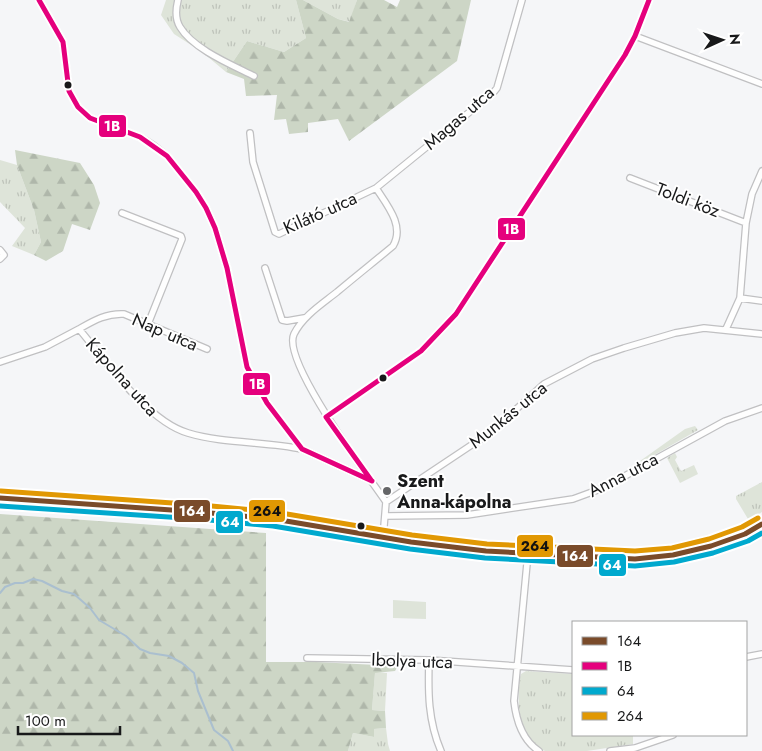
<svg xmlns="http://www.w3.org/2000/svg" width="762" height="751" viewBox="0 0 762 751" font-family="Jost,sans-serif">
<defs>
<pattern id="grass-tufts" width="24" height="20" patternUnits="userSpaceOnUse" patternTransform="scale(1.25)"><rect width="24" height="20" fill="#dee4d9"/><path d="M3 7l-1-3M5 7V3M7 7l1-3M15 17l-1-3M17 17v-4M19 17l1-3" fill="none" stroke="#bec3ba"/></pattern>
<pattern id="forest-firs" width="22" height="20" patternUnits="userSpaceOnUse" patternTransform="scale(1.25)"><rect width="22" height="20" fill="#cdd6c6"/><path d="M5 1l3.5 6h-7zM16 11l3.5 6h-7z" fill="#afb7aa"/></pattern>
</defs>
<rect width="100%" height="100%" fill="#f5f6f8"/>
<!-- grass -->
<path fill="url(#grass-tufts)" d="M166,0H296L306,38L284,52L247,41L226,72L202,52L174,34L161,15Z
M303,0H357L350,22L338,19Z
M0,160L17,165L34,210L41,242L34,255L12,246L25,228L0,202Z
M695,426L698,430L642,462L640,461L685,429Z
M675,453L677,457L675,460L681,471L694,465L698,474L680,483L667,458Z
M762,482V512L751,519H748L736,499V496Z
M526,671L573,674V735H633V744L587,751H545C517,738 517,703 520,677L521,674Z
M375,672L387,673L385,711L372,710Z
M386,728L388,744L390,751H348L353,733L374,737V729Z"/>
<!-- forest -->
<path fill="url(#forest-firs)" d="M296,0H303L338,19L349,22L357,0H384L397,7L400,0H471L457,61L349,141L338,119L308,123V132L289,134L286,119L274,120L277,95L246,96L244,79L226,72L247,41L284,52L306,38Z
M15,150L80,163L94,185L100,203L90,230L72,224L63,251L46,261L34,255L41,242L34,210L17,165Z
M0,514L266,533V662H316L398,666L395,671L375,673L372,710L385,711L386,728L374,729V737L353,733L348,751H0Z"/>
<!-- pitch -->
<path fill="#dee4d9" d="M393,600L426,602V619L393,618Z"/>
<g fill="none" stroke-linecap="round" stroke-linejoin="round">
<!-- stream -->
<path stroke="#aabfcf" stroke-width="2" d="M0,593L5,587L15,583H23L33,579L42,581L62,591L74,594L90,608L99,620L126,636L140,649L150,653L169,656L182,663L194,673L198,691L214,730L228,741L233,751"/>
<!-- minor casing -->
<g stroke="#c0c0c2" stroke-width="8">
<path id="minor" d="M39,0L63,42L69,91L78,107L90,118L140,137L153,145L167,156L196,192L206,208L215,228L227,268L247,367L267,403L302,449L372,481
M178,0C176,8 175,19 180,27C193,49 232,65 254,76
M635,36L762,84
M250,133L253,162L275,232L279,234L376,188L493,93L497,88L522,0
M630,178L746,223
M376,188C387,205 405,226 393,246C375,261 356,276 337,292C322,304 303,316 294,334C281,361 369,477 386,502
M122,213L181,236L182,239L148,324
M0,250L4,255L0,259
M265,268L282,320L287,321L304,318
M740,298L762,301
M726,329L740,298L746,223L752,194L762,171
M207,349L124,314C106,313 93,321 79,329C106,361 147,421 188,433C225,444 264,441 302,449
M0,362L45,347L79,329
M326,417L421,351L456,314L625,55L635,36L649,0
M386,502L491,432L544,384L592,359L624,348L675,333L704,328L762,334
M386,516L467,515L573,499L603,488L725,421L762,408
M383,538L386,502
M528,553L514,701C516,719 522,740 539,751
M746,657L762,654
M307,658L429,660L573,670
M429,660C428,692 428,721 441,751
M610,751L635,748L673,735"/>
</g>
<!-- secondary casing -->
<g stroke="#c0c0c2" stroke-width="10">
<path id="secondary" d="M0,498L200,512L274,519L411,542L486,551L635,559L673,555L711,546L745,534L762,524"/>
</g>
<!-- minor -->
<use href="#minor" stroke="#fefefe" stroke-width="5.5"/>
<!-- secondary -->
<use href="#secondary" stroke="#fefefe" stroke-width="8"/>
<!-- bus-1 casing -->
<g stroke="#fff" stroke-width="9">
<path id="bus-1" d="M0,498L200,512L274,519L411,542L486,551L635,559L673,555L711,546L745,534L762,524"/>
</g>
<!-- bus-2 casing -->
<g stroke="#fff" stroke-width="9">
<path id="bus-2" d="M39,0L63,42L69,91L78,107L90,118L140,137L167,156L196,192L206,208L215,228L227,268L247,367L267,403L302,449L372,481
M326,417L421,351L456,314L625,55L635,36L649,0
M326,417L371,480"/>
</g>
<!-- bus-3 casing -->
<g stroke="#fff" stroke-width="9">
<path id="bus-3" d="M0,506L199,519L273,526L410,549L485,558L635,566L674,562L713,553L748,541L762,533"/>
</g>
<!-- bus-4 casing -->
<g stroke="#fff" stroke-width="9">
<path id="bus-4" d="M1,491L201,505L275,512L412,535L487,544L635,551L672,548L709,539L742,527L758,518"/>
</g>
<!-- bus-1 -->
<use href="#bus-1" stroke="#7a4b2a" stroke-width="5"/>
<!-- bus-2 -->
<use href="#bus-2" stroke="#e5007d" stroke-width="5"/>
<!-- bus-3 -->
<use href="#bus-3" stroke="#00a9ce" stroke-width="5"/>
<!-- bus-4 -->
<use href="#bus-4" stroke="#e19803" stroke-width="5"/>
</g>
<!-- markers -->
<g fill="#18191a" stroke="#fff" stroke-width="2">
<circle cx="68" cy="85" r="4.5"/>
<circle cx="383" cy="378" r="4.5"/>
<circle cx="361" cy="526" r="4.5"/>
</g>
<circle fill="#656668" stroke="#fff" stroke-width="2" cx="387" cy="491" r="5"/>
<g text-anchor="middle" stroke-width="4" stroke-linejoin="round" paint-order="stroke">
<!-- street labels -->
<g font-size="18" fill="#18191a" stroke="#fff">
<text transform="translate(459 118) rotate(-41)" y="6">Magas utca</text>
<text transform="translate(688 200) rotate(21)" y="6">Toldi köz</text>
<text transform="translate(320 213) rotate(-24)" y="6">Kilátó utca</text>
<text transform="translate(165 332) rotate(23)" y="6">Nap utca</text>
<text transform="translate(122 377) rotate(48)" y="6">Kápolna utca</text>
<text transform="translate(508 415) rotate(-39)" y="6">Munkás utca</text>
<text transform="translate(623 475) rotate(-27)" y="6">Anna utca</text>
<text transform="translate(412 661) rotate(2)" y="6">Ibolya utca</text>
</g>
<!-- poi labels -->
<g font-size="18" font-weight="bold" fill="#18191a" stroke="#fff" text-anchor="start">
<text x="397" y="487">Szent<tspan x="397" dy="21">Anna-kápolna</tspan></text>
</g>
</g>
<g stroke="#fff" stroke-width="2">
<rect x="98" y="114" width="29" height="24" rx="5" fill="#e5007d"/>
<rect x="497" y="217" width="29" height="24" rx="5" fill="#e5007d"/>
<rect x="242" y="372" width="29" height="24" rx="5" fill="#e5007d"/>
<rect x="248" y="499" width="38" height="24" rx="5" fill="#e19803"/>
<rect x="173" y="499" width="38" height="24" rx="5" fill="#7a4b2a"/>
<rect x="215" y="510" width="29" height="24" rx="5" fill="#00a9ce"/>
<rect x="516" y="534" width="38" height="24" rx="5" fill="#e19803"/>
<rect x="556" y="544" width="38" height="24" rx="5" fill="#7a4b2a"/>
<rect x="598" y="553" width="29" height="24" rx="5" fill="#00a9ce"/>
</g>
<g font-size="14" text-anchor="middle" font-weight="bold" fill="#fff">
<text x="112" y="131">1B</text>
<text x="511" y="234">1B</text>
<text x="257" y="389">1B</text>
<text x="192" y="516">164</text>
<text x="230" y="527">64</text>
<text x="575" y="561">164</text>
<text x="612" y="570">64</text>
</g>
<g font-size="14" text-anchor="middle" font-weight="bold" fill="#111">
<text x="267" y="516">264</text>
<text x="535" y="551">264</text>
</g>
<!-- legend -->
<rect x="572" y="621" width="175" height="115" fill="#ffffff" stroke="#a3a3a3"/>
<rect x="582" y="637" width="25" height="8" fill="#7a4b2a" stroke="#a3a3a3"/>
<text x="617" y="646" font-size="15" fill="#18191a">164</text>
<rect x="582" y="662" width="25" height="8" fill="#e5007d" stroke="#a3a3a3"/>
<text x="617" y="671" font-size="15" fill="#18191a">1B</text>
<rect x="582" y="687" width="25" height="8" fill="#00a9ce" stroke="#a3a3a3"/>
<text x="617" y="696" font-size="15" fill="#18191a">64</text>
<rect x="582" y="712" width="25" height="8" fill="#e19803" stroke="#a3a3a3"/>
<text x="617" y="721" font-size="15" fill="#18191a">264</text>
<!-- north arrow -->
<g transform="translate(722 40) rotate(87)" stroke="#ffffff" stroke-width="4" paint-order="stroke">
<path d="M0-4L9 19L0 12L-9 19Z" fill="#18191a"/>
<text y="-8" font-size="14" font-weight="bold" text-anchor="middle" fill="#18191a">N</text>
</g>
<!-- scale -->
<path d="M18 726v8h102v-8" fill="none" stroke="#18191a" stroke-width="2.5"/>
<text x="25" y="726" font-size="15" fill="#18191a" stroke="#ffffff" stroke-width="4" paint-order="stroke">100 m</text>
</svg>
